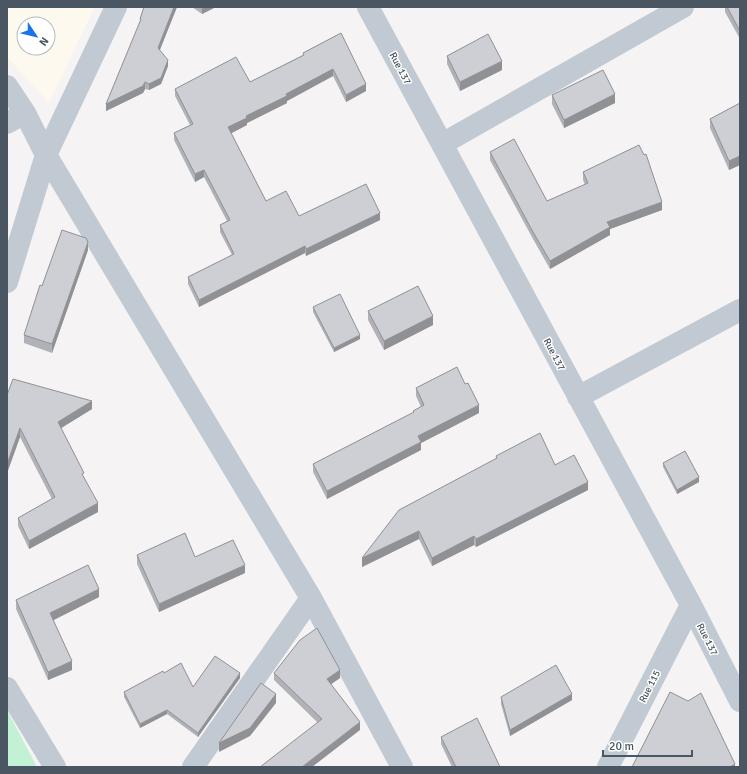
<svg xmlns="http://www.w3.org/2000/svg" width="747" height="774" viewBox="0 0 747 774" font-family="Signika,sans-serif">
<rect width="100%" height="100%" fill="#f5f3f3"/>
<!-- commercial -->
<path fill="#fdf9ef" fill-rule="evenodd" d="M7,7H95L49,103L7,57ZM24,24H48V48H24Z"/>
<!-- green -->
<path fill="#c3f1d5" d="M7,710L37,767H7Z"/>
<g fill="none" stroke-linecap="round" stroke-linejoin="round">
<!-- street -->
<path stroke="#c1cad2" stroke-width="22" d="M368,7L691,605L740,701
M7,86L25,113L46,155L311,598L402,767
M7,123L25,113
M442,144L683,7
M7,282L46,155L116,7
M578,397L740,310
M7,688L55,767
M193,767L311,598
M608,767L691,605"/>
</g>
<!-- wall -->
<path fill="#b0b2b7" d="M144,7H177L160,50L168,66L161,84L149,90L145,89L143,93L106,111L140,22V19Z
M192,7H216L202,14Z
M725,7H740V39L725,12Z
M341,33L366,91L346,102L333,76L287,101V103L247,123V125L231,133L266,201L299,216L380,220L306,256L305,253L199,307L188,284V277L232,255L220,232V225L227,221L204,177L195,182L174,140V133L190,125L175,96V89L250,82L303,55V53Z
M447,56L502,70L460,91L447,64Z
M552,95L615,103L564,128L552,104Z
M740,103V165L729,170L710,128V119Z
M490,152L547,201L585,185L583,180V172L662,210L610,229V235L550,269L533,239L490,160Z
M88,250L52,353L24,343V335L42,286Z
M313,307L360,339L334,352L313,312Z
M368,311L433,325L384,350L368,320Z
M416,388L479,413L421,443V450L327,499L313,472V464L413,413V411L421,407L416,396Z
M7,395L92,409L61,428L84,478L98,512L29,549L18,526V518L52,499L20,437L7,473Z
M496,456L555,465L588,490L476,547L474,545L432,566L419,539L362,567L496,459Z
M663,463L699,482L677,494L663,467Z
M739,465H740V476L739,474Z
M137,555L195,557L245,573L159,612L137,564Z
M99,597L53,620L72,670L48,680L16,609V600Z
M164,673L193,687L240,678L198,737L167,714L140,728L124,697V692Z
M274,673L340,678L331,684L360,730L317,722L274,680Z
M501,697L572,700L510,736L501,704Z
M441,737L500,767H452L441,744Z"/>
<!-- shaded-wall -->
<path fill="#909195" d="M174,7H177L158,54V48Z
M202,7H216L202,14Z
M168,60V66L161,84L149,90V84Z
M502,61V70L460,91V82Z
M333,69V76L287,101V103L247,123V125L228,135V127L246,116L286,94Z
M145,82V89L143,93L106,111V104Z
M366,84V91L346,102V95Z
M615,94V103L564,128V120Z
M740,156V165L729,170V161Z
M204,170V177L195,182V174Z
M662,202V210L610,229V235L550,269V261L607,222Z
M380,213V220L306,256V249Z
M88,242V250L52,353V344Z
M305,246V253L199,307V300Z
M433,316V325L384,350V341Z
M360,335V339L334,352V348Z
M92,401V409L58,430V422Z
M479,405V413L421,443V450L327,499V491L418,436Z
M20,428V437L7,473V464Z
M699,477V482L677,494V490Z
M588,482V490L476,547V539Z
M98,503V512L29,549V541Z
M419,531V539L362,567V558Z
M474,536V545L432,566V558Z
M245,565V573L159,612V604Z
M99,589V597L50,622V613Z
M72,661V670L48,680V672Z
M340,670V678L327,687V679Z
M240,673V678L198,737V733Z
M276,694V703L250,736L219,752V743Z
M572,694V700L510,736V730Z
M167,710V714L140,728V724Z
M360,722V730L312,767H302Z
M735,764V767H730Z"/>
<!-- building -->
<path fill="#cdcfd5" stroke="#909195" d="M144,7H174L158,48L168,60L161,78L149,84L145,82L143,86L106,104L141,19H140Z
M727,7H740V31Z
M341,33L366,84L346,95L333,69L286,94L287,96L246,116L247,118L228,127L266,201L286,191L299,216L366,184L380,213L306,249L305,246L199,300L188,277L234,254L220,225L230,220L204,170L195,174L174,133L193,124L175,89L236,57L250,82L304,55L303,53Z
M488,34L502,61L460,82L447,56Z
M603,70L615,94L564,120L552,95Z
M740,103V156L729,161L710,119Z
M514,139L547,201L588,183L583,172L639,145L644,155L646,154L662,202L607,222L610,227L550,261L533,232L490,152Z
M62,230L86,238L88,242L52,344L24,335L40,285L42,286Z
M418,286L433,316L384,341L368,311Z
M340,294L360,335L334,348L313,307Z
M457,367L465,384L468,383L479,405L418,436L421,442L327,491L313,464L414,412L413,411L424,405L416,388Z
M13,379L92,401L58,422L84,473L82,474L98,503L29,541L18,518L55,497L20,428L7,464V395Z
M540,433L555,465L574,455L588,482L476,539L474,536L432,558L419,531L362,558L399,510L497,458L496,456Z
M685,451L699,477L677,490L663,463Z
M185,533L195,557L233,540L245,565L159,604L137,555Z
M88,565L99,589L50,613L72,661L48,672L16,600Z
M317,628L340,670L327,679L360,722L302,767H260L322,719L274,673L300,640Z
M215,656L240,673L198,733L167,710L140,724L124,692L163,671L164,673L181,663L193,687Z
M556,665L572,694L510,730L501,697Z
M261,683L276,694L250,728L219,743Z
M670,692L688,701L701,693L735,764L730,767H632Z
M477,718L500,767H456L441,737Z"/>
<g text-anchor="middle" stroke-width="3" stroke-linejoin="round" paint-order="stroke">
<!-- street labels -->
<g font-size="10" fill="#4a5661" stroke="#fff">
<text transform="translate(401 68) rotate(62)" y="4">Rue 137</text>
<text transform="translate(555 354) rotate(62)" y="4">Rue 137</text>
<text transform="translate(708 639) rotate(63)" y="4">Rue 137</text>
<text transform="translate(649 686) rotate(-63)" y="4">Rue 115</text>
</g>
</g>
<!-- border -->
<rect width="747" height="774" fill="none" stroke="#4a5661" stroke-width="16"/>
<!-- north arrow -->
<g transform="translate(36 36) rotate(125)"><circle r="19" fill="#ffffff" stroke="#b7bbc0"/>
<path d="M0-3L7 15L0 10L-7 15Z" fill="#1a73e8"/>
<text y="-6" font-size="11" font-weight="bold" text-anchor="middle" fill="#4a5661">N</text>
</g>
<!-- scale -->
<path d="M603 750v6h89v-6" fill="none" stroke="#4a5661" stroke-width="2"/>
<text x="609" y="750" font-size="12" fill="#4a5661" stroke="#ffffff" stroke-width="3" paint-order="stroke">20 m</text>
</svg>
